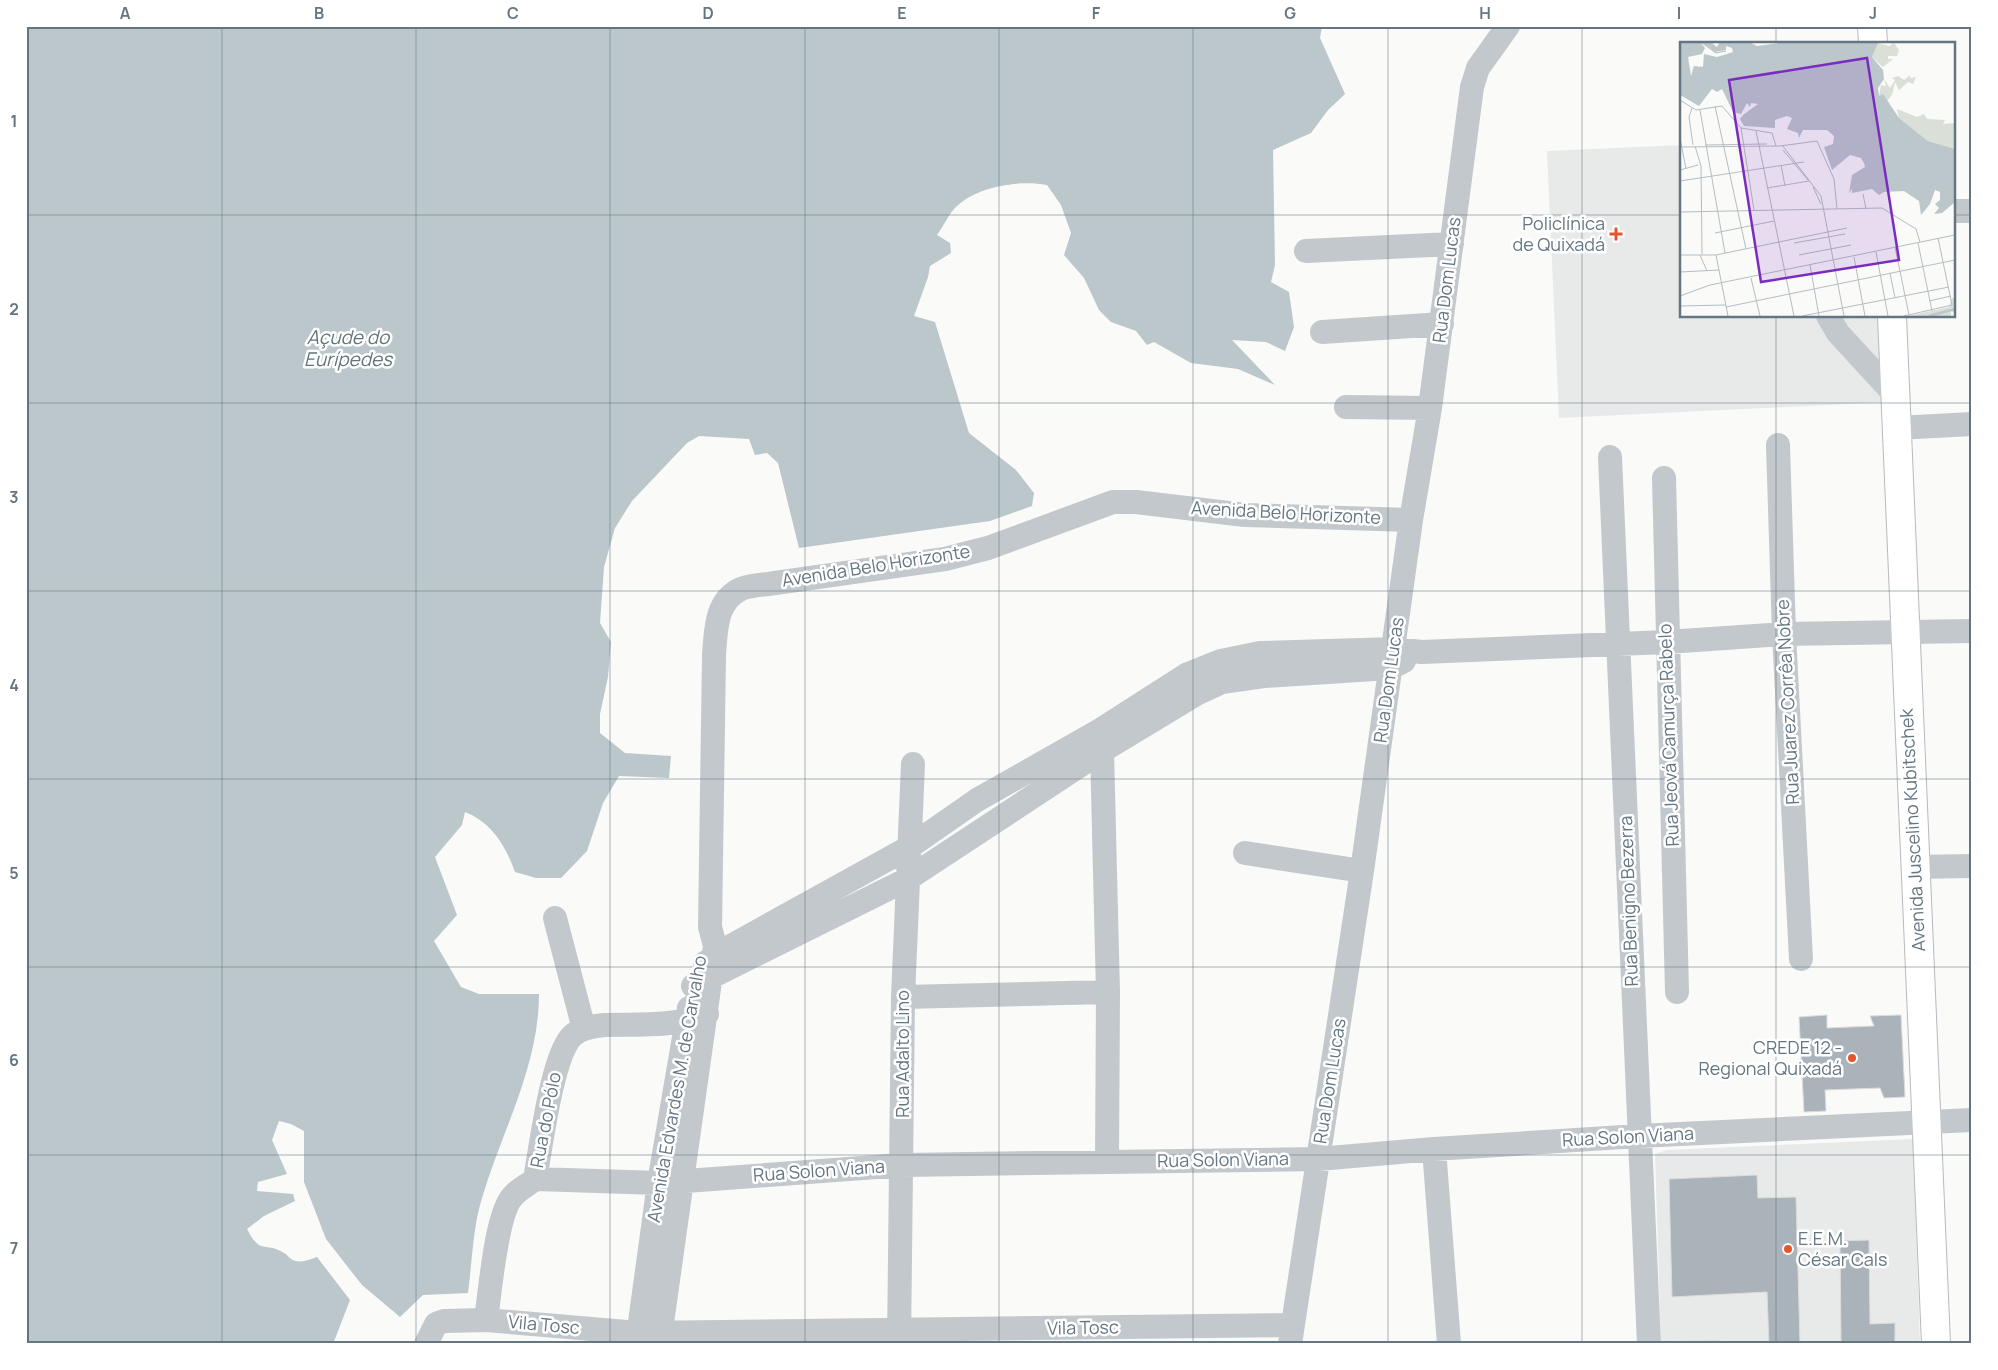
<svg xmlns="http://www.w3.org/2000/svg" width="1998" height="1370" viewBox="0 0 1998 1370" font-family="Manrope,sans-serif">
<rect width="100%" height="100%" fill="#fafaf8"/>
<!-- built -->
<path fill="#e8e9e9" d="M1682,145V316H1885L1889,402L1559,418L1547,151Z
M1913,1139L1920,1344H1661L1655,1154L1667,1150Z"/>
<!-- green -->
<path fill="#dadfd7" d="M1721,1340V1344H1673V1341Z"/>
<!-- water -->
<path fill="#bbc7cb" d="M26,26H1322L1320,38L1345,94L1328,110L1311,133L1273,150L1275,265L1271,282L1289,292L1294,327L1285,351L1266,342L1232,340L1275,385L1238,369L1191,363L1154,342L1147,345L1136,331L1111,322L1099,310L1084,278L1064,255L1071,233L1061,205L1047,185C1019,180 975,186 954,209C948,216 943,227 937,235L950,243L951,253L930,266L928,277L914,316L935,322L969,433L1016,470L1034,493L1032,506L990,521L799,548L778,463L767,453L755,455L749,439L699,436L687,443L632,501L615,528L604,567L600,623L611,642L608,677L600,714V733L625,753L671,756L669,778L619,776L603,803L587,851L561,878H536L515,872C506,846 491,822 465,812L462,825L435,857L457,915L434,941L461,987L479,994H539C539,1066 502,1131 482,1198C473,1226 472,1263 468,1293L423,1295L400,1317L362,1285L326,1239L304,1182V1131L291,1124L279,1121L272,1140L287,1174L258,1182L257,1191L293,1194L295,1201L264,1216L247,1229C261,1256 264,1241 284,1253C287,1254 287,1256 290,1258C298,1265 308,1260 317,1257L350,1300L333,1344H26Z"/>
<!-- building -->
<path fill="#aab3b9" stroke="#dcdcda" d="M1827,1015V1028L1874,1026L1870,1016L1901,1015L1905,1097L1884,1098L1880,1088L1825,1090L1826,1111L1804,1112L1799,1017Z
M1757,1175L1758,1198L1796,1197L1800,1344H1769L1767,1292L1672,1297L1669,1179Z
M1869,1240L1870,1324L1895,1323V1344H1841L1840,1241Z"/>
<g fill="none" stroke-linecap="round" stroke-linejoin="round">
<!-- major casing -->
<g stroke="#b5babe" stroke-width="30">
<path id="major" d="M1872,26L1873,44
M1892,316L1936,1344"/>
</g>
<!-- minor -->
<path stroke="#c3c8cc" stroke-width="24" d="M1954,211H1972
M1306,251L1452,244
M1828,316L1838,333L1895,395
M1322,332L1442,324
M1346,407L1430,408
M1897,428L1972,424
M1778,445L1784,634L1801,959
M1610,457L1649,1344
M1664,478L1677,992
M1099,739L1102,751L1108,992L1107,1162
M1245,853L1362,871
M1914,867L1972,866
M555,918L584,1029
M705,963L731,946L908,848L977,800L1097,732L1186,675L1221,661L1260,653L1394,649L1422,652L1667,642L1784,634L1972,631
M693,986L906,880L1102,751L1198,693L1222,682L1264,676L1390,668L1404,661
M903,997L1108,992
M1434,1149L1449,1344
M535,1179L659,1183L903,1165L1318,1159L1434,1149L1639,1136L1972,1120
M486,1320L638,1333L1291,1325
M426,1344L436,1324L444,1321L486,1320C490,1293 496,1213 513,1196C519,1189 528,1185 535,1179C541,1147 552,1056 572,1036C580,1028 594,1026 604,1025C640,1024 673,1027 707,1014
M637,1344L659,1183L689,1008
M659,1344L715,946L710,927L714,655C716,631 715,601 741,589C748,586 759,585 768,584L945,559L988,548L1113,502H1136L1245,515L1411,520
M899,1344L903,997L913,764
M1290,1344L1362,871L1411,520L1430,408L1472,87L1478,68L1508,26"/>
<!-- major -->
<use href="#major" stroke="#fff" stroke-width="28"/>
</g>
<!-- grid -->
<path fill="none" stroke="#657683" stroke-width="1" stroke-opacity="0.55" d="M222,26V1344M416,26V1344M610,26V1344M805,26V1344M999,26V1344M1193,26V1344M1388,26V1344M1582,26V1344M1776,26V44M26,215H1682M1954,215H1972M1776,316V1344M26,403H1972M26,591H1972M26,779H1972M26,967H1972M26,1155H1972"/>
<!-- markers -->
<g fill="#e4572e" stroke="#fff" stroke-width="2">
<path d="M1613.5 226.5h5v5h5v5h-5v5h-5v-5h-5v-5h5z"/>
<circle cx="1852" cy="1058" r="5"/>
<circle cx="1788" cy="1249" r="5"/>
</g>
<g text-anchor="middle" stroke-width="5" stroke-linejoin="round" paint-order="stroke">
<!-- poi labels -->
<g font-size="18" fill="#657683" stroke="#fff" text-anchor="end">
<text x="1605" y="230">Policlínica<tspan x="1605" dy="21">de Quixadá</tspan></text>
<text x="1842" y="1054">CREDE 12 -<tspan x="1842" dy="21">Regional Quixadá</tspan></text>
<text x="1798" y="1245" text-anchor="start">E.E.M.<tspan x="1798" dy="21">César Cals</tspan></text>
</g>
<!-- street labels -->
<g font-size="18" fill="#657683" stroke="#fff">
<text transform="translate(1447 280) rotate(-83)" y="6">Rua Dom Lucas</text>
<text transform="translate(1286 513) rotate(3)" y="6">Avenida Belo Horizonte</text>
<text transform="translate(876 566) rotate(-9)" y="6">Avenida Belo Horizonte</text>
<text transform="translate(1389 680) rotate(-82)" y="6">Rua Dom Lucas</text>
<text transform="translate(1788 702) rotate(-93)" y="6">Rua Juarez Corrêa Nobre</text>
<text transform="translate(1669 735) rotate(-92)" y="6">Rua Jeová Camurça Rabelo</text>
<text transform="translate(1913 830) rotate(-93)" y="6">Avenida Juscelino Kubitschek</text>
<text transform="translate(1629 901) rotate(-92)" y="6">Rua Benigno Bezerra</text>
<text transform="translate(903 1054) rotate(-90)" y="6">Rua Adalto Lino</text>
<text transform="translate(1330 1081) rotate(-81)" y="6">Rua Dom Lucas</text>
<text transform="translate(677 1089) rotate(-80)" y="6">Avenida Edvardes M. de Carvalho</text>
<text transform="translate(546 1120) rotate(-79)" y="6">Rua do Pólo</text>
<text transform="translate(1628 1137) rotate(-3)" y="6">Rua Solon Viana</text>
<text transform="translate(1223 1160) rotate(-1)" y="6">Rua Solon Viana</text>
<text transform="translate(819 1171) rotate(-4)" y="6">Rua Solon Viana</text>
<text transform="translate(544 1325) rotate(5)" y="6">Vila Tosc</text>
<text transform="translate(1083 1328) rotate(-1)" y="6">Vila Tosc</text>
</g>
<!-- water labels -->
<g font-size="19" font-style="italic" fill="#60757c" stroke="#fff">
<text x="348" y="344">Açude do<tspan x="348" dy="22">Eurípedes</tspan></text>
</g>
</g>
<!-- overview -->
<g transform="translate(1680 42)">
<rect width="275" height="275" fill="#fafaf8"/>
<path d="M198,1L209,4L214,1L219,8L217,14H208V17H213L203,25L192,15ZM230,33V36L236,35L233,42L228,40L219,48L215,40L212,53L207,59L203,53L199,54L201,43L206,44L204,37L210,46L215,38L212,36L218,34L224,38ZM217,67L237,75L244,72L247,77L265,78L263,82L274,81L275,107L248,99L219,76ZM272,256H275V271L271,269V274H228L269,265Z" fill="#dadfd7"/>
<path d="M0,1H21L25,6L22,12L8,15L11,34L14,24L23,25L24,12L37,15L53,10L52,6L46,4V8L35,10L23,1H32L37,5L39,1H71L77,4L99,1H198L192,15L203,28L204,37L198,46L199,54L203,52L219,76L248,99L275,107V160L262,171L254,172L259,166L255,162L260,158V150L255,148L250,162L241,173L239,159L224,149L204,150L199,153L192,147L172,151V147L169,151L172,133L185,125L184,121L181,116L170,113L152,128L144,105L153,102L154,94L147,88H123L119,96L118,91L107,87L112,76L107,74L95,78V86L64,84L60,77L63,73L78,62L71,61L70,65L67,61L61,72L53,70L42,47L37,50L32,47L19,64L0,53Z" fill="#bbc7cb"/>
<path fill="none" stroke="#bbc7cb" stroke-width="2.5" d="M249,274L275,267"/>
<path fill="none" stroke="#b5bdc2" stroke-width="1" d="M22,1L36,11L46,9M0,58L16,68L42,64L61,86L92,91L96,104M35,64L66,207M12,66L9,75L13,103M20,68L45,211M61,86L74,168M76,89L114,274M0,96L6,127M25,103L87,102M102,103L141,154L164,274M15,104L21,124L22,212M0,105L100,104L137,99L154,137L157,167M103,108L128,138M101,123L105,144M0,128L18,123M0,139L124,120M133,145L141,162M87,146L129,139M183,152L186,167M0,170L202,166L236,187L240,200M35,191L94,179M114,201L165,192M238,201L252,269M215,205L229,273M196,210L208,274M0,213H36L167,186M20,213L27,229M36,213L48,274M119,213L171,203M174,215L185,274M130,223L139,274M0,230L39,228M210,231L215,256M71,236L80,274M0,254L30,243L275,193M249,259L271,254M0,264L46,263M46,265L275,218M122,274L269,245M224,274L272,263L258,196"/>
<path fill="#7b2cbf" fill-opacity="0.15" stroke="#7b2cbf" stroke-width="2.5" d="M187,16L219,218L81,240L49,38Z"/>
<rect width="275" height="275" fill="none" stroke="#657683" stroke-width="2.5"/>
</g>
<!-- border -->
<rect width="1998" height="1370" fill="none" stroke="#ffffff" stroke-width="55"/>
<rect x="28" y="28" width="1942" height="1314" fill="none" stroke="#657683" stroke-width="2"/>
<g font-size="16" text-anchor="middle" font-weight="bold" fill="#657683">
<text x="125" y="19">A</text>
<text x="319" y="19">B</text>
<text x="513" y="19">C</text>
<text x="708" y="19">D</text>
<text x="902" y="19">E</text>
<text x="1096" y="19">F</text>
<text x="1290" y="19">G</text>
<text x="1485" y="19">H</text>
<text x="1679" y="19">I</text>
<text x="1873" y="19">J</text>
<text x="14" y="127">1</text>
<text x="14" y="315">2</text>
<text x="14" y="503">3</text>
<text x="14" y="691">4</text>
<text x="14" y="879">5</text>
<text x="14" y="1066">6</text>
<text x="14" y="1254">7</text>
</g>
</svg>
